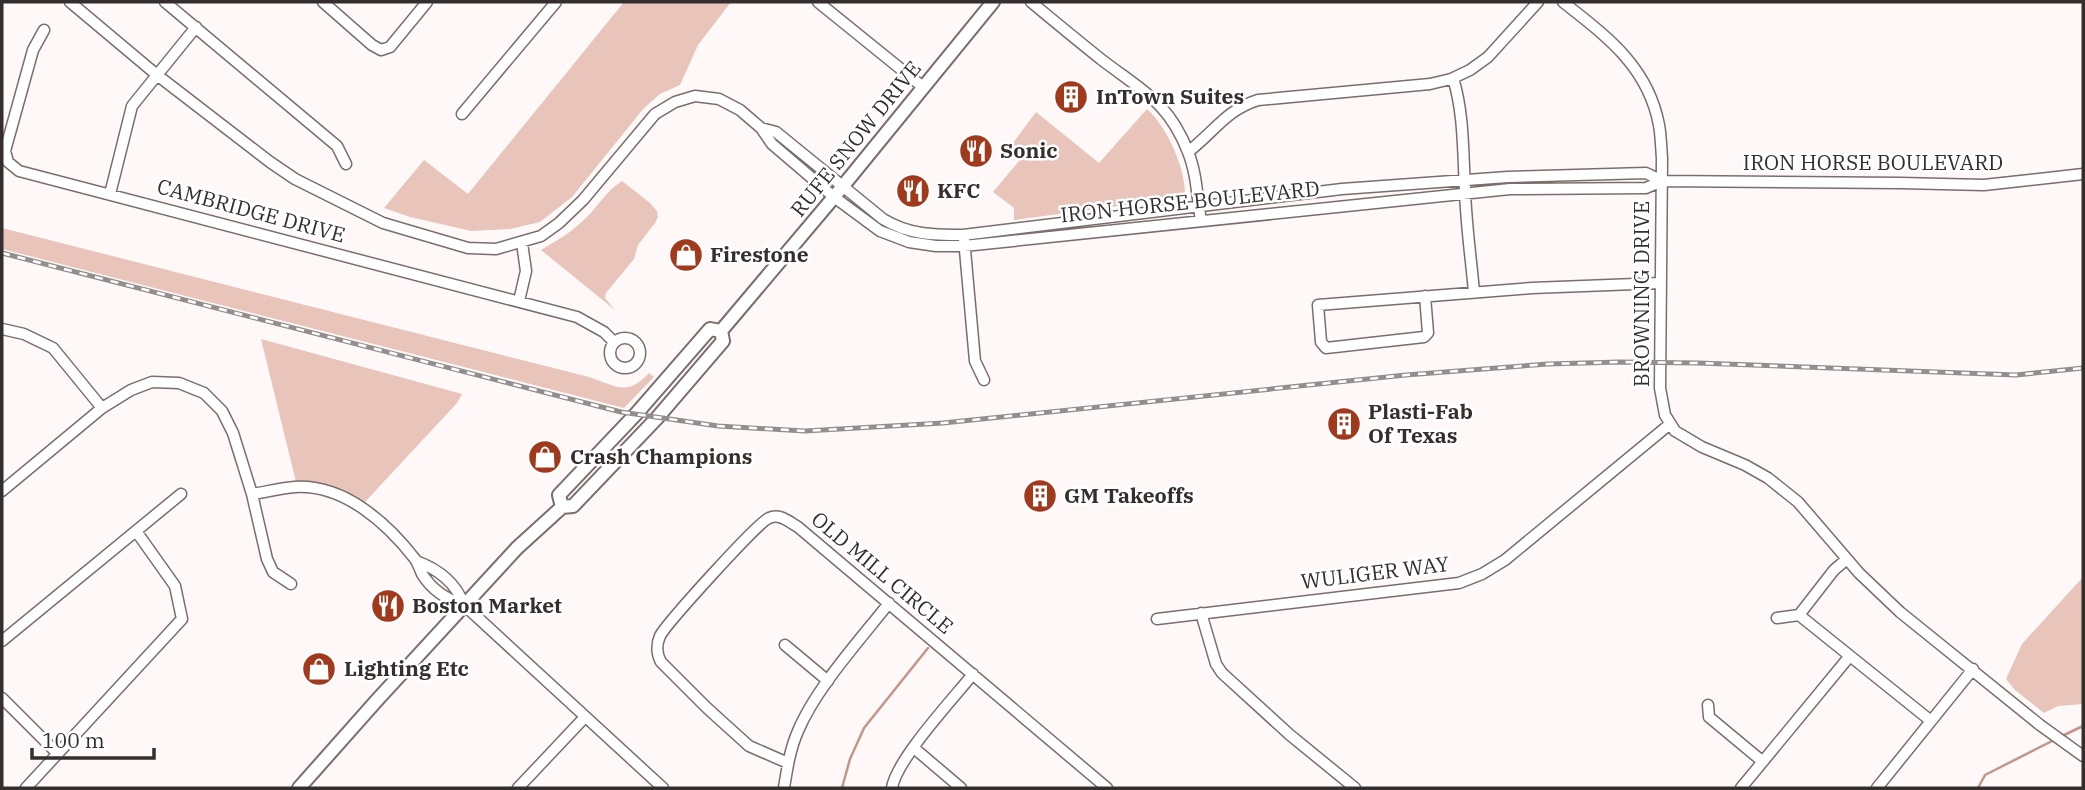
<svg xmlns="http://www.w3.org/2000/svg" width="2085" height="790" viewBox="0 0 2085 790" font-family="'IBM Plex Serif',serif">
<rect width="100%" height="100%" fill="#fef9f8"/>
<!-- green -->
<path fill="#e9c4ba" d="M624,2H731L698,45L680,85L660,94L644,108L572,197L540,222L510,229L471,231L410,217L384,208L424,160L468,194Z
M1147,109C1167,127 1185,167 1185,194L1178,198L1014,220V208L993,192L1019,161L1007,151L1036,112L1099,163Z
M622,181L650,203L657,211L658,217L655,223L638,245L634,259L606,293L605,298L615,310L541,250C558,240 572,232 587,217C599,205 607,190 622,181Z
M2,228L589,377C616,386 627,397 649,373L654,377L624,408L2,249Z
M261,339L462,394L457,403L364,503C343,490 322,483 296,482Z
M2083,577V704L2058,706L2044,713L2015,690L2006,679L2022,644Z"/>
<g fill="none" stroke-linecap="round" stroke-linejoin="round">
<!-- stream -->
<path stroke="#c59588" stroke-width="2.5" d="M2062,736L2083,726
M842,788L850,759L864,728L928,648
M1978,788L1985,775L2056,739"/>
<!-- minor casing -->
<g stroke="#796e6b" stroke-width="13">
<path id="minor" d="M70,2L157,75L270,162L295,179L383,223L468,248L496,249L541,236L559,223L583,200L655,114L675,102L695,96L719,99L740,110L761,128L772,144L834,197L880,231L909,242L936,246H964L1510,189L1646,188L1662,181L1900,183L1984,185L2083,174
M165,2L337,146L346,164
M323,2L372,45L381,50L390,47L427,2
M818,2L923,87
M1031,2C1054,21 1078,41 1102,60C1141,90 1169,102 1188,152C1197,174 1197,198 1201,221
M1563,2C1606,36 1648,66 1659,125C1661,136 1661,147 1662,158L1660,388L1665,415L1675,431L1702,447L1745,465L1768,478L1798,502L1859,573L1900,612L2040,725L2083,756
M44,30L33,50L5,151L8,162L19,171L577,317L604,332L614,342
M1453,78C1464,113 1463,154 1465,190C1466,224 1471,258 1474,292
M462,114L556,2
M761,128L776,132L883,219C909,235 934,235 963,235L1342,189L1508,177L1646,173L1662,181
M1188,152C1214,132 1226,110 1258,100L1430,84L1451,79L1470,70L1488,57L1538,2
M110,194L132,106L196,27
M964,239L975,361L984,380
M1425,296L1428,333L1424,337L1326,348L1321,342L1318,305L1532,288L1661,283
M519,301L526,271L522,243
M2,329L24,334L53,348L102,408
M610 353a15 15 0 1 1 30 0a15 15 0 1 1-30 0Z
M2,491L102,408L131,390L152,382L179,383L204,393L222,411L233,433L252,494L267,559L273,572L291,584
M252,494C266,492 281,488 295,487C344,484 387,523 415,559C418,564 420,569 422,574C432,590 448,600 464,605L663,788
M416,561C438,569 456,583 464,605
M1201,613L1216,664L1222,673L1290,735L1355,788
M1799,615L1931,721
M1799,615L1834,570L1847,559
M1777,618L1799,615
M1157,619L1459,583L1482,574L1505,560L1670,424
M2,641L181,494
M785,645L828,681
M2,698L58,754
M1708,705L1709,717L1762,761
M914,748L961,788
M788,763L749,746L707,708L661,662C657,655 656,645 660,636C666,624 758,522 769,518C780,513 789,522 798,527L1107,788
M26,788L182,619L175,586L136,531
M518,788L585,717
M784,788C787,769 790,749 798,731C816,688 860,640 889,603
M892,788C896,760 953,699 973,674
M1741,788L1849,657
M1877,788L1973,669"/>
</g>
<!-- major casing -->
<g stroke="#796e6b" stroke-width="16">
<path id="major" d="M721,331L834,197L993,2
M562,507L559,495L636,414L710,329L721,331
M299,788L378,699L517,548L562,507L573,506L657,418L723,341L721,331"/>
</g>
<!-- minor -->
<use href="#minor" stroke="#fff" stroke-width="10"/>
<!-- major -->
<use href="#major" stroke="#fff" stroke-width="12"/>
<!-- rail casing -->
<g stroke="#938e8d" stroke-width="5">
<path id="rail" d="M2,253L621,412L718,426L805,431L943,423L1406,375L1548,364L1620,362L1698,363L2016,375L2083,368"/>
</g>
<!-- rail -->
<use href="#rail" stroke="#fff" stroke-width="2.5" stroke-dasharray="8" stroke-linecap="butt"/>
</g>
<!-- icons -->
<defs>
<g id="building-disc" transform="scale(1.75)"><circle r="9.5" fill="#a1391c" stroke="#fff"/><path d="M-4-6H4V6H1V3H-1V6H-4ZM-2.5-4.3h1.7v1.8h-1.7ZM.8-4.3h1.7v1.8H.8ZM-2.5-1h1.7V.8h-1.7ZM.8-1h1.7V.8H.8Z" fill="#fff"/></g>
<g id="restaurant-disc" transform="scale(1.75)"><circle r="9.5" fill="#a1391c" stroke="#fff"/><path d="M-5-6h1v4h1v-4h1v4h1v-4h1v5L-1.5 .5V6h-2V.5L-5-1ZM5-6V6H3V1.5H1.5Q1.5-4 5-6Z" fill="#fff"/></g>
<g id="shop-disc" transform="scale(1.75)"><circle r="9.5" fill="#a1391c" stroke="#fff"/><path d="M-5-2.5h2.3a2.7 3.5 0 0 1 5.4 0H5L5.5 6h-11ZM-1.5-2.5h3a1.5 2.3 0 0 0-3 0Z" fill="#fff"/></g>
</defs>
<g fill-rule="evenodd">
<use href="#building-disc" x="1071" y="97"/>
<use href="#restaurant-disc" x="976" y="151"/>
<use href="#restaurant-disc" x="913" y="191"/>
<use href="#shop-disc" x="686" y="255"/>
<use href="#building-disc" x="1344" y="424"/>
<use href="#shop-disc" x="545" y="457"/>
<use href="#building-disc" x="1040" y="496"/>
<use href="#restaurant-disc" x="388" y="606"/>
<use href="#shop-disc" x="319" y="669"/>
</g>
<g text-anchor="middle" stroke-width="5" stroke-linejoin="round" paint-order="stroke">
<!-- poi labels -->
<g font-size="21" font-weight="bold" fill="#342f2e" stroke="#fff" text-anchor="start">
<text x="1096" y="104">InTown Suites</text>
<text x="1000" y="158">Sonic</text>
<text x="937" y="198">KFC</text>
<text x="710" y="262">Firestone</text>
<text x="1368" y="419">Plasti-Fab<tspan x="1368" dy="24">Of Texas</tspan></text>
<text x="570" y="464">Crash Champions</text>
<text x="1064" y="503">GM Takeoffs</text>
<text x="412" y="613">Boston Market</text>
<text x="344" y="676">Lighting Etc</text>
</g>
<!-- street labels -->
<g font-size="21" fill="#342f2e" stroke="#fff">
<text transform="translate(856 139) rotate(-51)" y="7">RUFE SNOW DRIVE</text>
<text x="1873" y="170">IRON HORSE BOULEVARD</text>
<text transform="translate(1190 202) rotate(-6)" y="7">IRON HORSE BOULEVARD</text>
<text transform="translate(251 211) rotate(15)" y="7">CAMBRIDGE DRIVE</text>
<text transform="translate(1642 294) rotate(-90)" y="7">BROWNING DRIVE</text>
<text transform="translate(882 573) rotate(40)" y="7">OLD MILL CIRCLE</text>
<text transform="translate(1375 573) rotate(-7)" y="7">WULIGER WAY</text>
</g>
</g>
<!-- border -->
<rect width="2085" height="790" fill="none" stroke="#342f2e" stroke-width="7"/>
<!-- scale -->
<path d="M32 748v10h122v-10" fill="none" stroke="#342f2e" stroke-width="3.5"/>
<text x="42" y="748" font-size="21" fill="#342f2e" stroke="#ffffff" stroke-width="5" paint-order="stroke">100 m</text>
</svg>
